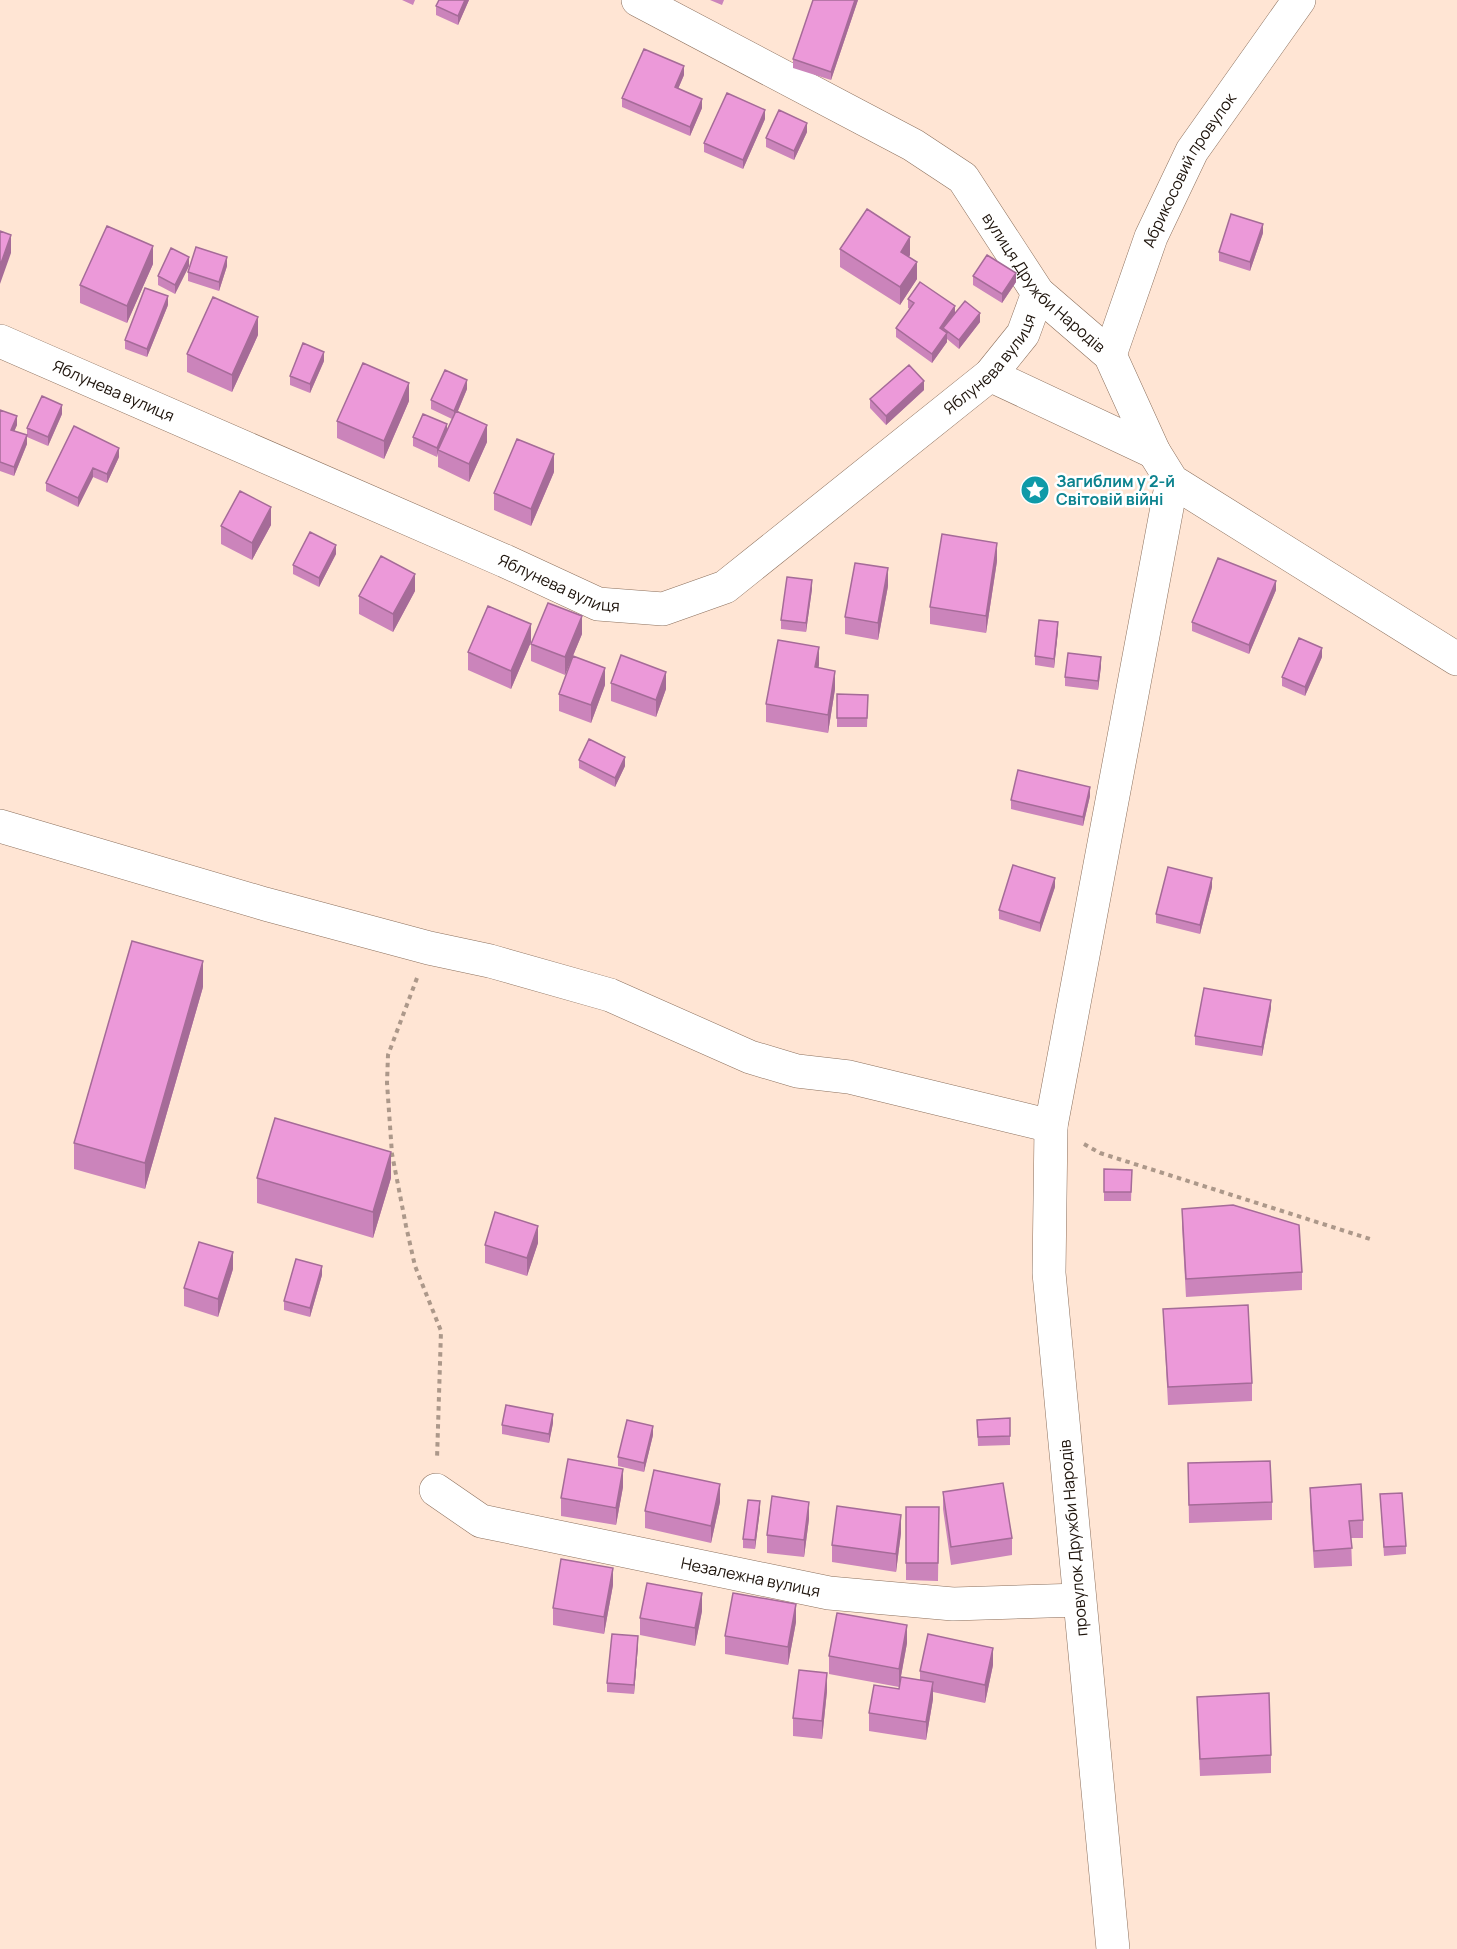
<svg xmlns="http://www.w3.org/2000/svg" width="1457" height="1949" viewBox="0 0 1457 1949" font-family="Manrope,sans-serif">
<rect width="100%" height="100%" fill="#ffe5d4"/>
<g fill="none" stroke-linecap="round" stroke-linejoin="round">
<!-- minor casing -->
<g stroke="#8c705d" stroke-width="34">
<g id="minor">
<path id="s1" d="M638,0L913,145L963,178L1038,293L1110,355L1154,452L1172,481L1457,659"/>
<path id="s2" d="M0,341L505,561L598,604L663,609L725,587L990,375L1023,334L1038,293"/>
<path id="s3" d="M1110,355L1151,237L1192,151L1299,0"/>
<path d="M990,375L1154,452"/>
<path d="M0,826L265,904L429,948L490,961L610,995L750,1057L797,1071L849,1077L1051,1126"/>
<path id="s4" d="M436,1490L481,1521L829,1593L953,1604L1079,1600"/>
<path d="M1113,1949L1049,1273L1051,1126L1172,481"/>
</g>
</g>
<!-- path -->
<path stroke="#ac988a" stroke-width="4" stroke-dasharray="4.5 4.5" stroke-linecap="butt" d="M417,978L388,1055L387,1083L392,1154L406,1226L415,1266L441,1331L437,1459
M1084,1144L1100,1153L1370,1239"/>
<!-- minor -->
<use href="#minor" stroke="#fff" stroke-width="33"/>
</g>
<!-- wall -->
<path fill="#cb84bb" d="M402,0H415L413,5Z
M439,0H469L458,25L436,15V6Z
M710,0H724L722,5Z
M813,0H858L831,80L793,68V59Z
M684,75L678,89L702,108L690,136L622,107V98Z
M765,119L743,169L704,152V143Z
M807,132L794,160L766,147V138Z
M1263,233L1250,271L1219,261V252Z
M840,249L910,255L909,257L917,279L900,305L840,267Z
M153,264L127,323L80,303V285Z
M189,266L175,294L158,285V276Z
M227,266L219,291L188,281V272Z
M973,276L1016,282L1002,303L973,285Z
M908,299L955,312L980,322L959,349L947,339V342L932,363L896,337V328L910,309L908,308Z
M168,305L147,357L125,349V340Z
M258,335L232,392L187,372V354Z
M324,361L310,393L290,385V376Z
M467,389L458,411L487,442L469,482L438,467V453L437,457L413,446V437L447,431L452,419L431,409V400Z
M924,390L886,425L870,408V399Z
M409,401L384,459L337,438V421Z
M0,410L17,425L14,431L27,444L14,476L0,471Z
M62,414L48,446L27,437V428Z
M119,457L107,483L93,477L78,507L46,491V483Z
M554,472L531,526L494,510V493Z
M271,525L252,560L221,544V526Z
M336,554L319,587L293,574V565Z
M997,561L986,633L930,624V607Z
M888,586L878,640L845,634V617Z
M812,589L806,632L781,629V620Z
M1276,590L1249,654L1192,631V622Z
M415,591L393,632L359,614V596Z
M1058,631L1054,668L1035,665V656Z
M582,634L565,675L531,661V644Z
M531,642L511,689L468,670V652Z
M1322,657L1305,696L1282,686V677Z
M819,665L818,668L835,689L828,733L766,722V704Z
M1101,666L1098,690L1065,686V677Z
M611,683L666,689L656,717L611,701Z
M605,685L591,723L559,711V694Z
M837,694L868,695L867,727H837Z
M579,760L625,766L615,787L579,768Z
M1090,796L1083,826L1011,809V800Z
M1055,887L1040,932L999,919V910Z
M1212,887L1200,934L1156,923V914Z
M203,987L145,1189L74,1169V1143Z
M1271,1008L1262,1056L1195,1045V1036Z
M1104,1169L1132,1170L1131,1201H1104Z
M257,1178H391L373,1238L257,1203Z
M1182,1209L1302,1272V1290L1186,1297L1182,1226Z
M538,1243L527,1276L485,1263V1245Z
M233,1269L218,1317L184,1306V1288Z
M322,1275L310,1317L284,1310V1301Z
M1163,1309L1252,1383V1401L1168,1405Z
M1010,1418V1445L978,1446L977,1420Z
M553,1423L549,1443L502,1434V1425Z
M653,1435L644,1472L618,1466V1457Z
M1188,1463L1272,1502V1520L1189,1523Z
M623,1487L616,1525L561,1516V1498Z
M1310,1488L1363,1520V1538H1351L1352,1566L1314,1568L1310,1505Z
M943,1492L1012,1538V1555L951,1565L943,1509Z
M1380,1494L1406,1546V1554L1384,1556Z
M720,1502L711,1543L645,1528V1511Z
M906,1507H939L938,1581L906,1580Z
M760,1510L755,1549L743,1548V1539Z
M809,1519L804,1557L767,1553V1535Z
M901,1533L896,1572L832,1562V1545Z
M613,1585L604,1634L553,1625V1608Z
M702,1611L695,1646L640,1635V1618Z
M796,1622L788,1665L725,1654V1636Z
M907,1643L899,1687L829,1674V1656Z
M638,1645L634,1694L607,1692V1683Z
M993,1665L985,1703L933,1692V1699L926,1740L869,1731V1713L899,1689L920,1680V1671Z
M827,1691L822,1739L793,1736V1718Z
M1197,1697L1271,1755V1773L1200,1776Z"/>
<!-- shaded-wall -->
<path fill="#a56b98" d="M465,0H469L458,25V16Z
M855,0H858L831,80V72Z
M684,66V75L675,96V87Z
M702,99V108L690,136V127Z
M765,110V119L743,169V160Z
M807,123V132L794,160V151Z
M1263,224V233L1250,271V262Z
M11,235V253L0,284V266Z
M910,237V255L901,269V252Z
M153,246V264L127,323V306Z
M189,257V266L175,294V285Z
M227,257V266L219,291V282Z
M917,262V279L900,305V287Z
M1016,273V282L1002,303V294Z
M168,296V305L147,357V349Z
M955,306V315L943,328V332L940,328Z
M980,313V322L959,349V340Z
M258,317V335L232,392V375Z
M947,333V342L932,363V354Z
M324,352V361L310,393V384Z
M467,380V389L454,420V411Z
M924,381V390L886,425V416Z
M409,383V401L384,459V441Z
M62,405V414L48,446V437Z
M17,416V425L11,439V430Z
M447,424V433L438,450L437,457V448Z
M487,425V442L469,482V464Z
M27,435V444L14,476V467Z
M119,448V457L107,483V474Z
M554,454V472L531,526V509Z
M93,468V477L78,507V498Z
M271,507V525L252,560V543Z
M997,543V561L986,633V616Z
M336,545V554L319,587V578Z
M888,568V586L878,640V623Z
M415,574V591L393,632V614Z
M812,580V589L806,632V623Z
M1276,581V590L1249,654V645Z
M582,616V634L565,675V657Z
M1058,622V631L1054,668V659Z
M531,624V642L511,689V671Z
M819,647V665L815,685V667Z
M1322,648V657L1305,696V687Z
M1101,657V666L1098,690V681Z
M605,668V685L591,723V705Z
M835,671V689L828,733V715Z
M666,672V689L656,717V700Z
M625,757V766L615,787V778Z
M1090,787V796L1083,826V817Z
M1055,878V887L1040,932V923Z
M1212,878V887L1200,934V925Z
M203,961V987L145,1189V1163Z
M1271,1000V1008L1262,1056V1047Z
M391,1152V1178L373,1238V1212Z
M538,1226V1243L527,1276V1258Z
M233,1252V1269L218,1317V1299Z
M322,1266V1275L310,1317V1308Z
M553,1414V1423L549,1443V1434Z
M653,1426V1435L644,1472V1463Z
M623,1469V1487L616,1525V1508Z
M720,1484V1502L711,1543V1526Z
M760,1501V1510L755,1549V1540Z
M809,1502V1519L804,1557V1540Z
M901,1515V1533L896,1572V1554Z
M613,1568V1585L604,1634V1617Z
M702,1593V1611L695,1646V1628Z
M796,1604V1622L788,1665V1647Z
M907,1625V1643L899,1687V1669Z
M638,1636V1645L634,1694V1685Z
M993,1648V1665L985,1703V1685Z
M827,1673V1691L822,1739V1721Z
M933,1682V1699L926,1740V1722Z"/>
<!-- building -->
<path fill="#ec99d9" stroke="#a56b98" stroke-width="1.5" d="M439,0H465L458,16L436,6Z
M813,0H855L831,72L793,59Z
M644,49L684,66L675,87L702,99L690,127L622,98Z
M727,93L765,110L743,160L704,143Z
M779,110L807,123L794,151L766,138Z
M867,209L910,237L901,252L917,262L900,287L840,249Z
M1231,214L1263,224L1250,262L1219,252Z
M107,226L153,246L127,306L80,285Z
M0,231L11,235L0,266Z
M196,247L227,257L219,282L188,272Z
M171,248L189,257L175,285L158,276Z
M987,255L1016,273L1002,294L973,276Z
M920,282L955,306L940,328L947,333L932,354L896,328L914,303L908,299Z
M145,288L168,296L147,349L125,340Z
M213,297L258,317L232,375L187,354Z
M965,301L980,313L959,340L943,328Z
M303,343L324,352L310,384L290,376Z
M363,363L409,383L384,441L337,421Z
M909,365L924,381L886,416L870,399Z
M445,370L467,380L454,411L431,400Z
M42,396L62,405L48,437L27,428Z
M0,410L17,416L11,430L27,435L14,467L0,462Z
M456,411L487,425L469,464L438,450Z
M423,414L447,424L437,448L413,437Z
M74,426L119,448L107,474L93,468L78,498L46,483Z
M517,439L554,454L531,509L494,493Z
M240,491L271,507L252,543L221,526Z
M310,532L336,545L319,578L293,565Z
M942,534L997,543L986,616L930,607Z
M381,556L415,574L393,614L359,596Z
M1218,558L1276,581L1249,645L1192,622Z
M855,563L888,568L878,623L845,617Z
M787,577L812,580L806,623L781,620Z
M548,603L582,616L565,657L531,644Z
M488,606L531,624L511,671L468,652Z
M1039,620L1058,622L1054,659L1035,656Z
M1299,638L1322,648L1305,687L1282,677Z
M778,640L819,647L815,667L835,671L828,715L766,704Z
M1068,653L1101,657L1098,681L1065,677Z
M621,655L666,672L656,700L611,683Z
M573,656L605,668L591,705L559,694Z
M837,694L868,695L867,718H837Z
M589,739L625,757L615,778L579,760Z
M1018,770L1090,787L1083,817L1011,800Z
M1013,865L1055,878L1040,923L999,910Z
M1168,867L1212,878L1200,925L1156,914Z
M132,941L203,961L145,1163L74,1143Z
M1204,988L1271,1000L1262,1047L1195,1036Z
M275,1118L391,1152L373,1212L257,1178Z
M1104,1169L1132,1170L1131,1192H1104Z
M1233,1205L1299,1225L1302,1272L1186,1279L1182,1209Z
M495,1212L538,1226L527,1258L485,1245Z
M199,1242L233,1252L218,1299L184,1288Z
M296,1259L322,1266L310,1308L284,1301Z
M1248,1305L1252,1383L1168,1387L1163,1309Z
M506,1405L553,1414L549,1434L502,1425Z
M1010,1418V1436L978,1437L977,1420Z
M627,1420L653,1426L644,1463L618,1457Z
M568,1459L623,1469L616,1508L561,1498Z
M1270,1461L1272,1502L1189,1505L1188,1463Z
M654,1470L720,1484L711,1526L645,1511Z
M1003,1483L1012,1538L951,1547L943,1492Z
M1361,1484L1363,1520L1349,1521L1352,1548L1314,1551L1310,1488Z
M1402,1493L1406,1546L1384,1547L1380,1494Z
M772,1496L809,1502L804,1540L767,1535Z
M748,1500L760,1501L755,1540L743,1539Z
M837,1506L901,1515L896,1554L832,1545Z
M906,1507H939L938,1563H906Z
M561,1559L613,1568L604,1617L553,1608Z
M647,1583L702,1593L695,1628L640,1618Z
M733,1593L796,1604L788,1647L725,1636Z
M837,1613L907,1625L899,1669L829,1656Z
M612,1634L638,1636L634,1685L607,1683Z
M928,1634L993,1648L985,1685L920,1671Z
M799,1670L827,1673L822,1721L793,1718Z
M901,1677L933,1682L926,1722L869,1713L874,1685L899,1689Z
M1269,1693L1271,1755L1200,1759L1197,1697Z"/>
<!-- icons -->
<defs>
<g id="sight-disc" transform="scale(1.5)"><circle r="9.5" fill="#0f9aa8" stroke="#fff"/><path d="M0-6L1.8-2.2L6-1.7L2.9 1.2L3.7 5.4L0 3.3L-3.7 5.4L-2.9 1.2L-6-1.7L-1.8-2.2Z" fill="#fff"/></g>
</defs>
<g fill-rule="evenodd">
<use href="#sight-disc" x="1035" y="490"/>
</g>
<g text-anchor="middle" stroke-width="5" stroke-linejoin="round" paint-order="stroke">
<!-- street labels -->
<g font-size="16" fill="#1d130b" stroke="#fff">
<text dy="6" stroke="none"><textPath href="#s3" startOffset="202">Абрикосовий провулок</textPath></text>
<text dy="6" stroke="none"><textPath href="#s1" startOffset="504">вулиця Дружби Народів</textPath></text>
<text dy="6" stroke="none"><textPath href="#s2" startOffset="1132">Яблунева вулиця</textPath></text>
<text dy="6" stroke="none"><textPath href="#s2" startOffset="124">Яблунева вулиця</textPath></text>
<text dy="6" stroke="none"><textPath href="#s2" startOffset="610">Яблунева вулиця</textPath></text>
<text transform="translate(1073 1538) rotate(-95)" y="6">провулок Дружби Народів</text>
<text dy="6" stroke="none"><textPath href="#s4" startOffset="330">Незалежна вулиця</textPath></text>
</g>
<!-- culture labels -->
<g font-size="16" font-weight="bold" fill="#0d838f" stroke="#fff" text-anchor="start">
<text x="1056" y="487">Загиблим у 2-й<tspan x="1056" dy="18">Світовій війні</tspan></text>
</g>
</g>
</svg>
